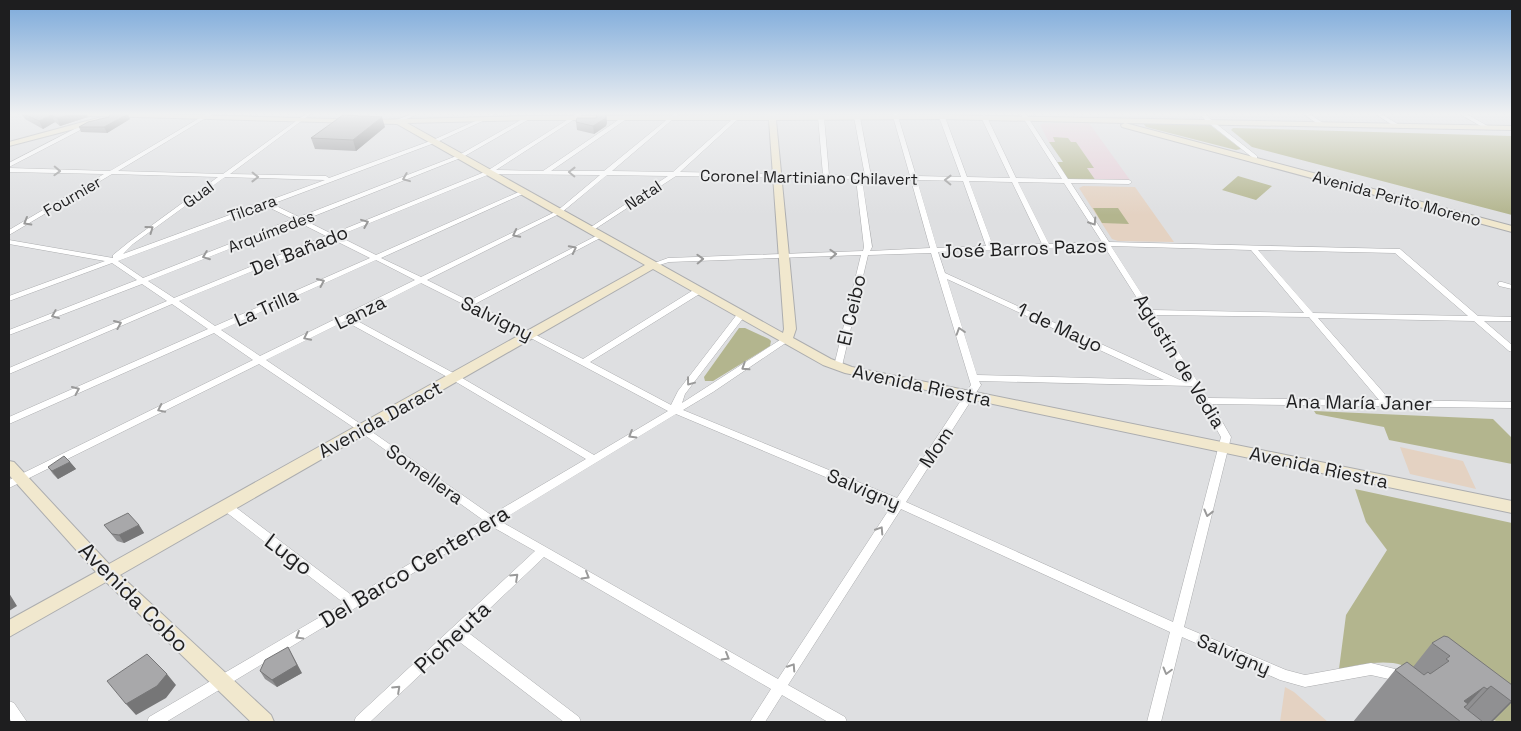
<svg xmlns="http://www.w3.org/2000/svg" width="1521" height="731" viewBox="0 0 1521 731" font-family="'Space Grotesk',sans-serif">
<rect width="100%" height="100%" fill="#dedfe1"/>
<!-- industrial -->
<path fill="#e6ced7" d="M1045,123H1089L1130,180L1096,181L1087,168H1094L1076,142H1049L1040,125Z"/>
<!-- education -->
<path fill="#e4d2c2" d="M1083,186L1135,187L1174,242L1118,241L1112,239L1079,188Z
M1400,447L1463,461L1476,489L1410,474Z
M1285,687L1294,692L1328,722H1280Z"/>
<!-- green -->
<path fill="#b3b58e" d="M1143,123L1209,124L1241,149L1236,150L1146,127Z
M1233,128L1512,136V215L1252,147L1231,130Z
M1053,137L1068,138L1071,142H1076L1094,168H1087L1096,181L1068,180L1057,162H1063L1049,142H1055Z
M1238,176L1272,186L1256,200L1222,190Z
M1093,208H1118L1129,224L1102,223Z
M739,328H745L769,339L771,341L770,346L713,381H705L704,377Z
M1314,411L1493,419L1512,438V464L1389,440L1384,427L1316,414Z
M1355,489L1512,523V722C1487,722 1491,718 1471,706C1452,694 1414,665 1393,663C1375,661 1357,665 1339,669L1346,615L1387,550L1366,522Z"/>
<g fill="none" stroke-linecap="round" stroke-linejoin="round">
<!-- minor casing -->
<g stroke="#acadaf" stroke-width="1">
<path id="minor" d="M208,113H214L118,171L223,174L307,113H312L230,174L326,176L329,178L433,140L482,118L487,119L437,142L272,204L299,217L459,155L526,117L531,118L463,157L304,220L332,234L487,171L578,113H584L496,170L543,171L624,116H628V118L551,171H604L675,113H680L612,171L673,172L737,115L739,116V118L680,172L823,175L818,117L821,115L824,117L829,175L865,176L854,117L857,115L860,117L871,176H910L892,113H897L916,176L961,177L939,117L942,115L945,117L967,177L1010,178L981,117L984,115L987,117L1016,178L1062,179L1020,113H1025L1068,179L1129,180L1132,182L1129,184L1071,183L1109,242L1397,249H1400L1478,316L1512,317V321H1484L1512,345V352L1509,351L1474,321L1318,318L1390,400L1512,402V408L1212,404L1231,437L1184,627L1286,670L1305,675L1371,663L1407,672L1409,676L1407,680L1402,682L1371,675L1305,687L1280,680L1182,637L1161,722H1147L1170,632L901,509L788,685L845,717L847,722H828L782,695L765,722H750L771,689L544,557L466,631L579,717L581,722H564L457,640L370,722H354L356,717L535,551L491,526L166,722H147L149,717L344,603L222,509L221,506L222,503L226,502L230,503L354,597L483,520L359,431L259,364L9,488V480L253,360L214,333L9,424V417L208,329L172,304L9,374V368L167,301L142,284L9,335V330L137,280L112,263L9,301V296L105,261L9,244V240L113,258V255L129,242L218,177L112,174L9,235V230L104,174L9,172V168L110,171ZM490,174L600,175L557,211L421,277L381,258L525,193V191H521L376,255L338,236ZM607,175L668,176L588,229V231H592L676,176L856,179L864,247L863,251L668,258L649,265L653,267L669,262L861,255L834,366L838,369L842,366L868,255L931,253L971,385L897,498L683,410L713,392L790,340L786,337L783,338L682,403L685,394L744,317L745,315L744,313H738L678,391L671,405L590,362L701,293L702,291L701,289H695L583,359L475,304L602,237V235H598L469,301L427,280L561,213ZM225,177L325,180L123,254L133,244ZM862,179L911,180L930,248L870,251L872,247ZM917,180L963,181L986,246L937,248ZM969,181L1012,182L1042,244L993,246ZM1018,182L1064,183L1102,242L1049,244ZM266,206L293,219L143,278L118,261ZM298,222L326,236L174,298L148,281ZM332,239L370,258L215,326L179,301ZM1104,246L1189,380H1180L945,273L938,252ZM1111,246L1251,250L1304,313L1152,310ZM1258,250L1395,253L1468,316L1313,313ZM376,260L415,280L260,356L221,330ZM947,279L971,290L1164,380L977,375ZM421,283L527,336L668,411L594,455L457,375L352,318ZM1155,315L1309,317L1379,400L1208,398ZM345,321L451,379L586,459L491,515L365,427L266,360ZM979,381L1192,386L1221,437L1173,622L906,502L981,385ZM676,414L892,505L778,679L500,521Z
M414,113H421L399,122L394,121Z
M455,113H460L456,117L453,115Z
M1201,113H1207L1206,114L1209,118L1257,156V158H1253L1205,120L1200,114Z
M1302,113H1308L1323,123L1318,124Z
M1374,113H1380L1399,125L1394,126Z
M88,122L90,123V125L9,167V163Z
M1499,282H1502L1512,285V289L1499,286L1498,284Z
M9,701L14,703L27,722H12L9,718Z"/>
</g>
<!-- tertiary casing -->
<g stroke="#acadaf" stroke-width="1">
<path id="tertiary" d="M490,113H497L492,116L489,114Z
M1458,113H1465L1491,128L1486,129Z"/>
</g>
<!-- secondary casing -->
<g stroke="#acadaf" stroke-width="2">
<path id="secondary" d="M59,113H124L369,120L528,116L768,115L769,113H775L776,115H942L1512,126V130L1125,123L1512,226V232L1122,127L1121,125L1125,123L942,119L776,120L796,329L793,338L831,359L852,367L1512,501V513L845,373L823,365L653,269L120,575L271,715L274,722H251L106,582L9,637V620L96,572L9,475V461L14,462L109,564L645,265L397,124L62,115ZM528,120H769L784,329L783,333L407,123Z
M98,118L102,120L101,122L9,146V142Z"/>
</g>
<!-- minor -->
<use href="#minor" fill="#fff" fill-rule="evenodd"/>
<!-- tertiary -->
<use href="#tertiary" fill="#fff" fill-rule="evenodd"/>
<!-- secondary -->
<use href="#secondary" fill="#f1e8ce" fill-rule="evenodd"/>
</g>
<!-- wall -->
<path fill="#909092" d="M21,113L88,117L60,126L55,122L43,129L25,119Z
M130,119L107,133L81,132L79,127Z
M576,122H607L606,126L594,134L577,130Z
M385,127L356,151L315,149L311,138Z
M70,462L76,469L58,479L53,474L48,467Z
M104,525H139L144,533L124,543L117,541Z
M1432,643L1512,685V702L1492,722H1353L1395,670L1413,667Z
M260,671L302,673L277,687L265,679Z"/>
<!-- shaded-wall -->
<path fill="#767677" d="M77,113H86L88,117L60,126L57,118Z
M128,114L130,119L107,133L104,127Z
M606,114L607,122L606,126L594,134L593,126Z
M51,115L55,122L43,129L39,121Z
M382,117L385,127L356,151L353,140Z
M70,462L76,469L58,479L52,471Z
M139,525L144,533L124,543L119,535Z
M9,593L17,606L9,611Z
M288,647L302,673L277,687L272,680Z
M167,674L176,685L166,698L136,715L126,704Z
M1491,686L1459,720H1458L1487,689Z
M1484,687L1455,718L1464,701Z
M1512,700V702L1492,722H1490Z"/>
<!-- building -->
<path fill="#a8a8aa" stroke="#767677" d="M22,113H77L57,118L51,115L39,121Z
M110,114H128L104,127H79L88,122L109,117Z
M597,114H606V118L593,126L576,122L577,118H596Z
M343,115L382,117L353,140L311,138Z
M64,456L70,462L52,471L48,467Z
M128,513L139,525L119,535L112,534L104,525Z
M1444,636L1448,637L1512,685V700L1511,701L1491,686L1487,689L1484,687L1464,701L1468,704L1464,707L1483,722H1461L1395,670L1407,662L1424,675L1428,672L1430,674L1449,661L1446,659L1450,656L1432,643Z
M288,647L297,665L272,680L260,671L265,660Z
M147,654L167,674L157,686L126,704L107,681Z"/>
<!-- one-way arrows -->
<defs><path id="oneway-chevron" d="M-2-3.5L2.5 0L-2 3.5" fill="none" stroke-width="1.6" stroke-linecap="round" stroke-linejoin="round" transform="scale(1.25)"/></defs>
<g stroke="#9a9a9a">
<use href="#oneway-chevron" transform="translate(57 171) rotate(2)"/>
<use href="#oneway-chevron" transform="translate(572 172) rotate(-179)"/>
<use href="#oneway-chevron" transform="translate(255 177) rotate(1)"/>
<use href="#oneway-chevron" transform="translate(406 178) rotate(158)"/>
<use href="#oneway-chevron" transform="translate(948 180) rotate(-179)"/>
<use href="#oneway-chevron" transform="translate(27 222) rotate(150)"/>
<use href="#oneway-chevron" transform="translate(1093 222) rotate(57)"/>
<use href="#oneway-chevron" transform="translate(365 223) rotate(-22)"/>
<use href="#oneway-chevron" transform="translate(150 229) rotate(-36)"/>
<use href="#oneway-chevron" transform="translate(516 234) rotate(153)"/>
<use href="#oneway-chevron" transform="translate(573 249) rotate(-27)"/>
<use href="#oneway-chevron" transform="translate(833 254) rotate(-2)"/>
<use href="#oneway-chevron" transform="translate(206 256) rotate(159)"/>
<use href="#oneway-chevron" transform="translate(700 259) rotate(-2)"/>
<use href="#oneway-chevron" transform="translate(321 282) rotate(-24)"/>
<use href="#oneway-chevron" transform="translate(55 315) rotate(158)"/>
<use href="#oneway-chevron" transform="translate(118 324) rotate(-23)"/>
<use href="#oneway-chevron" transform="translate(960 331) rotate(-108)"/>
<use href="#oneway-chevron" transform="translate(307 337) rotate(154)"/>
<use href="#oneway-chevron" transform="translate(745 367) rotate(147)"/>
<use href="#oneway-chevron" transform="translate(690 382) rotate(127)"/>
<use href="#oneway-chevron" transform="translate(76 390) rotate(-24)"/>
<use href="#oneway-chevron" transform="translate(161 409) rotate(154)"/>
<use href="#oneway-chevron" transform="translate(632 435) rotate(149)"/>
<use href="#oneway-chevron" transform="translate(1208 513) rotate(104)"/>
<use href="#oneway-chevron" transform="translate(880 530) rotate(-57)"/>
<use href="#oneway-chevron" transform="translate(586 576) rotate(30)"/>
<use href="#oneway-chevron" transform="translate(515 577) rotate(-43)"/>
<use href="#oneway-chevron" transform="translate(299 636) rotate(149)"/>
<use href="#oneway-chevron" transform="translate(726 657) rotate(30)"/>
<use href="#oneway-chevron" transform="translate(792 667) rotate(-57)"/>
<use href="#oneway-chevron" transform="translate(1167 671) rotate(105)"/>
<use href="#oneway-chevron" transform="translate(397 689) rotate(-43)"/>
</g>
<!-- sky -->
<linearGradient id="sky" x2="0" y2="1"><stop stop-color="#7ba9da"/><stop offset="0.53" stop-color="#f0f1f2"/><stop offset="1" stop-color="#f0f1f2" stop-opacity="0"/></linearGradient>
<rect width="1521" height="215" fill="url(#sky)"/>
<g text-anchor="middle" stroke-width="4" stroke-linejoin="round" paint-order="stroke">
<!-- far-street labels -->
<g font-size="16" fill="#1e1e1f" stroke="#ecedee">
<text transform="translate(809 177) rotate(1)" y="6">Coronel Martiniano Chilavert</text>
<text transform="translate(198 194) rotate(-36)" y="6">Gual</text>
<text transform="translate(643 195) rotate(-33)" y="6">Natal</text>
<text transform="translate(72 196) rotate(-30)" y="6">Fournier</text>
<text transform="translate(1397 198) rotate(15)" y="6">Avenida Perito Moreno</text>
<text transform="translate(252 208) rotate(-20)" y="6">Tilcara</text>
<text transform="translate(271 231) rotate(-21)" y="6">Arquímedes</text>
</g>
<!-- street labels -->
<g font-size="19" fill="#1e1e1f" stroke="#ecedee">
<text transform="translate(1024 248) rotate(-2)" y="7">José Barros Pazos</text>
<text transform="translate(299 250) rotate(-22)" y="7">Del Bañado</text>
<text transform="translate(266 307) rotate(-24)" y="7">La Trilla</text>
<text transform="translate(851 310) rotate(-77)" y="7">El Ceibo</text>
<text transform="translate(360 312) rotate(-26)" y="7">Lanza</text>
<text transform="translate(497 318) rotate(26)" y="7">Salvigny</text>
<text transform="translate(1060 327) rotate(25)" y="7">1 de Mayo</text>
<text transform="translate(1180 361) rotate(58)" y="7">Agustín de Vedia</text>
<text transform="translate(922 385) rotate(12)" y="7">Avenida Riestra</text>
<text transform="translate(1359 402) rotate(1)" y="7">Ana María Janer</text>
<text transform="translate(380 419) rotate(-29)" y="7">Avenida Daract</text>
<text transform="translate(936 447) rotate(-56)" y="7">Mom</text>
<text transform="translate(1319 467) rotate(12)" y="7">Avenida Riestra</text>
<text transform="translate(425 474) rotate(35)" y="7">Somellera</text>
<text transform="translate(864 489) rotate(23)" y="7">Salvigny</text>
<text transform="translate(1234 654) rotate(23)" y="7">Salvigny</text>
</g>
<!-- near-street labels -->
<g font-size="22" fill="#1e1e1f" stroke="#ecedee">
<text transform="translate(289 554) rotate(37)" y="8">Lugo</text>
<text transform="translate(414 566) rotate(-31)" y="8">Del Barco Centenera</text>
<text transform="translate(134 597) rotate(45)" y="8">Avenida Cobo</text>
<text transform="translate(452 637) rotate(-43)" y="8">Picheuta</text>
</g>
</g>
<!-- border -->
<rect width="1521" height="731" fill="none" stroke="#1e1e1f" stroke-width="20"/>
</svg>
